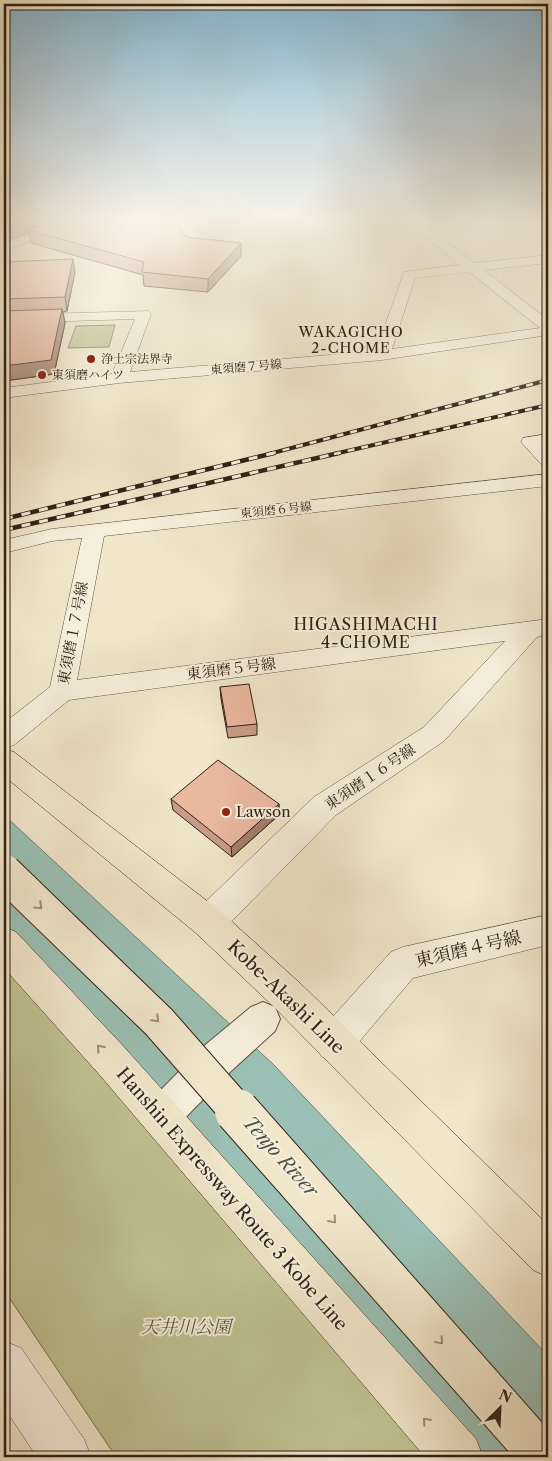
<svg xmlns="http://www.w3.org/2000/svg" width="552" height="1461" viewBox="0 0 552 1461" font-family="'Libre Caslon Text','Noto Serif JP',serif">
<rect width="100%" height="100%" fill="#f2e7cb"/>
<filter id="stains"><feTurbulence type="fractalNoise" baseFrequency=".004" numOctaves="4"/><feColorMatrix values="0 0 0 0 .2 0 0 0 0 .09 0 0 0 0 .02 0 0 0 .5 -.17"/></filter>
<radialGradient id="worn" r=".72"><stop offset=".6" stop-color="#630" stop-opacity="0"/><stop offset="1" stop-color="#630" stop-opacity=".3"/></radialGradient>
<!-- green -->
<path fill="#c1c393" stroke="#787255" d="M115,325L109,347L68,348L76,326Z
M4,924L476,1457H116L4,1290Z"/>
<!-- water -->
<path fill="#9bc0b5" stroke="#6f8076" d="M4,815L274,1065L548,1356V1457H485L190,1127L4,930Z"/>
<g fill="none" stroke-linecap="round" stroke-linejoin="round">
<!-- pedestrian casing -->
<g stroke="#5f5244" stroke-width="2">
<path id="pedestrian" d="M263,1002L275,1007L280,1019L275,1031L230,1072L180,1123L167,1129L154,1123L148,1110L154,1097L204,1046L251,1007Z"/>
</g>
<!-- minor casing -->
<g stroke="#5f5244" stroke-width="1">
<path id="minor" d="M402,218H415L475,263L548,255V263L484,270L548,320V335L382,360L119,383L4,398V388L112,374L135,319L4,323V315L149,311L151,314L130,372L376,351L404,272L460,265ZM469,272L540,328L392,349L415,278Z
M548,434V444L544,445L548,450V466L541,464L521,442L523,438Z
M548,474V486L104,536L77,680L548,619V635L537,637L444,741L336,815L220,933L208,937L196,933L191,922L196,911L314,797L424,727L505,641L69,700L14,745L4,748V723L50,687L82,538L52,541L4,553V540L52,529Z
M548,915V945L413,978L347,1056L334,1062L321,1056L315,1043L321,1030L391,952L403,947Z
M4,1341L21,1348L84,1439L91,1457H37L4,1407Z"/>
</g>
<!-- primary casing -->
<g stroke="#2e2117" stroke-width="1">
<path id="primary" d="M73,218H89L87,220L4,251V243Z
M4,749L14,752L220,911L301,984L548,1225V1277L533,1270L275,1008L196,933L4,776Z"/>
</g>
<!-- motorway casing -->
<g stroke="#2e2117" stroke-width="1">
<path id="motorway" d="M4,927L16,932L124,1047L476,1439L483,1457H425L98,1073L4,968Z"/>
</g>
<!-- pedestrian -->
<use href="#pedestrian" fill="#f7efdd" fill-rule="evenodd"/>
<!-- minor -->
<use href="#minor" fill="#f7efdd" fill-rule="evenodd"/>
<!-- primary -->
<use href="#primary" fill="#f2e7cb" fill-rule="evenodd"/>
<!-- motorway -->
<use href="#motorway" fill="#f2e7cb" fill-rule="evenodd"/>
<!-- rail-far1 casing -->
<g stroke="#2e2117" stroke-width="4">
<path id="rail-far1" d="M269,454L548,380
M334,454L548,405"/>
</g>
<!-- rail casing -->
<g stroke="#2e2117" stroke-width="4.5">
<path id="rail" d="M4,519L274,453
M4,530L339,453"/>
</g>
<!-- rail-far1 -->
<use href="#rail-far1" stroke="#f7efdd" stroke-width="2.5" stroke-dasharray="7" stroke-linecap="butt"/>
<!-- rail -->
<use href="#rail" stroke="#f7efdd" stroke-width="3" stroke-dasharray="9" stroke-linecap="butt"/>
<!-- motorway-bridge-far1 casing -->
<g stroke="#2e2117" stroke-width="37" stroke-linecap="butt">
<path id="motorway-bridge-far1" d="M4,872L159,1022L238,1112"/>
</g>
<!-- motorway-bridge casing -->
<g stroke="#2e2117" stroke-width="46" stroke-linecap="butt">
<path id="motorway-bridge" d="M237,1111L543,1457"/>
</g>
<!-- motorway-bridge-far1 -->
<use href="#motorway-bridge-far1" stroke="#f2e7cb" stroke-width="35"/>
<!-- motorway-bridge -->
<use href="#motorway-bridge" stroke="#f2e7cb" stroke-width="44"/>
</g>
<!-- wall -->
<path fill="#c99d89" stroke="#2e2117" d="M4,218L241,243V256L208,292L144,286L143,275L31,243L29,232L13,238L4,235Z
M4,262L75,272L67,311L63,312L65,323L54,374L4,381Z
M220,687L257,724V735L228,738L221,699Z
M171,799L279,804V815L232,857L173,810Z"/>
<!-- shaded-wall -->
<path fill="#a4806f" stroke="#2e2117" d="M31,218H68L28,230L29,232L13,238L10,225Z
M241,243V256L208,292V279Z
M73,259L75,272L67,311L65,297Z
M62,309L65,323L54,374L4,381V366Z
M279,804V815L232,857L231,847Z"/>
<!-- building -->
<path fill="#eab79f" stroke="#2e2117" d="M4,218H31L10,225L4,223Z
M63,218H173L186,237L241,243L208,279L142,272L144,262L28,230Z
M73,259L65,297L4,299V262Z
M62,309L51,360L4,366V311Z
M249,684L257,724L227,727L220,687Z
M218,760L279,804L231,847L171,799Z"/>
<!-- one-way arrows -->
<defs><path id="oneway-chevron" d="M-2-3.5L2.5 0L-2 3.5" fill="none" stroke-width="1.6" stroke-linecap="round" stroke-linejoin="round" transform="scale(1.25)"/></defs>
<g stroke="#9a8e7a">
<use href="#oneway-chevron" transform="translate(39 906) rotate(44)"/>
<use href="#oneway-chevron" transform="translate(156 1019) rotate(45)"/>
<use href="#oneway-chevron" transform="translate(100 1048) rotate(-132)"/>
<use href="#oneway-chevron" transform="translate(333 1220) rotate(49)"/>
<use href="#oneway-chevron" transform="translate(440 1341) rotate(49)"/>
<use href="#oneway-chevron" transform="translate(426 1421) rotate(-131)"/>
</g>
<!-- sky -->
<linearGradient id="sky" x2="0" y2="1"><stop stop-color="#89b9d4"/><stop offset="0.52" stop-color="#f9f4e8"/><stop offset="1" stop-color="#f9f4e8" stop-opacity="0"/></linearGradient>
<rect width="552" height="422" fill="url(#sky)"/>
<!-- markers -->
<g fill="#8f2418" stroke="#f7efdd" stroke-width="2">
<circle cx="91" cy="359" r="5"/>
<circle cx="42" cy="375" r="5"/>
<circle cx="226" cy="812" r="5"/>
</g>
<g text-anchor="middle" stroke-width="4" stroke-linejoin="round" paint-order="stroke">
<!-- far-poi labels -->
<g font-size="12" fill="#2e2117" stroke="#f7efdd" text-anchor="start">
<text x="101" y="363">浄土宗法界寺</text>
<text x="52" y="379">東須磨ハイツ</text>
</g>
<!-- far-street labels -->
<g font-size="12" fill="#2e2117" stroke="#f7efdd">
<text transform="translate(246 367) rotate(-5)" y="4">東須磨７号線</text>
<text transform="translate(276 510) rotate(-6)" y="4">東須磨６号線</text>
</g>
<!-- far-neighbourhood labels -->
<g font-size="14" letter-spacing="1" fill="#2e2117" stroke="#f7efdd">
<text x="351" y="337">WAKAGICHO<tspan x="351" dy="16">2-CHOME</tspan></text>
</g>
<!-- street labels -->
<g font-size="15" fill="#2e2117" stroke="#f7efdd">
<text transform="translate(73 633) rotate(-79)" y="5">東須磨１７号線</text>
<text transform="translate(231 669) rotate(-7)" y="5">東須磨５号線</text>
<text transform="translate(370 777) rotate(-34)" y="5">東須磨１６号線</text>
</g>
<!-- poi labels -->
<g font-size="15" fill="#2e2117" stroke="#f7efdd" text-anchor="start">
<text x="236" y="817">Lawson</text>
</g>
<!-- neighbourhood labels -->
<g font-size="16" letter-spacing="1" fill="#2e2117" stroke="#f7efdd">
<text x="366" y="630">HIGASHIMACHI<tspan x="366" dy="18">4-CHOME</tspan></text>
</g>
<!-- near-street labels -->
<g font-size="18" fill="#2e2117" stroke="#f7efdd">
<text transform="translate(468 949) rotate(-13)" y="6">東須磨４号線</text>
<text transform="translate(286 997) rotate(44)" y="6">Kobe-Akashi Line</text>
<text transform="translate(232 1199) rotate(49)" y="6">Hanshin Expressway Route 3 Kobe Line</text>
</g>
<!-- near-park labels -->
<g font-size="18" font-style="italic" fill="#5a523c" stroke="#f7efdd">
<text x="186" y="1333">天井川公園</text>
</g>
<!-- near-water labels -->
<g font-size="19" font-style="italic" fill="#4f5146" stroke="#f7efdd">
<text transform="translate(281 1156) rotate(48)" y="7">Tenjo River</text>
</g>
</g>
<!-- margin -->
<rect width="552" height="1461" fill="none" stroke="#f2e7cb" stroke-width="20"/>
<rect x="5" y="5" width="542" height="1451" fill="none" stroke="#2e2117" stroke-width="2.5"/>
<rect x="10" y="10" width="532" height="1441" fill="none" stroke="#2e2117"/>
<!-- north arrow -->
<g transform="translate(500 1408) rotate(24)" stroke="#f7efdd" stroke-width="4" paint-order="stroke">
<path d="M0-4L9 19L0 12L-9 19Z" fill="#2e2117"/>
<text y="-8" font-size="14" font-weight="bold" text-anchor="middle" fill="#2e2117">N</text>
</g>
<rect width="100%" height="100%" filter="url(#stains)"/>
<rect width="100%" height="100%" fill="url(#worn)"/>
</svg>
